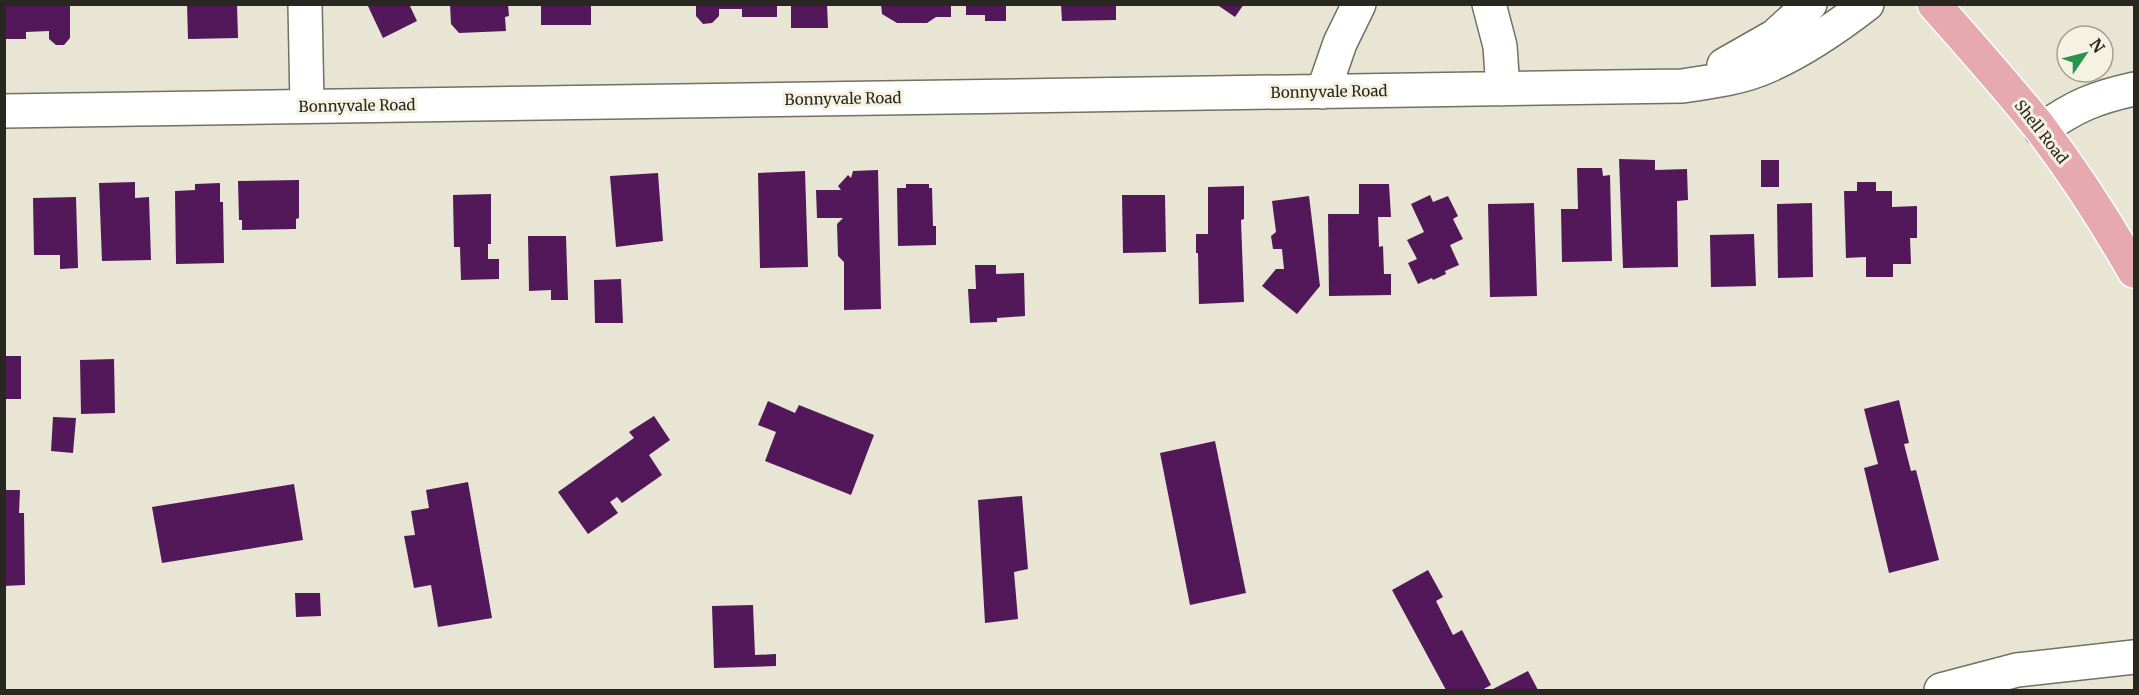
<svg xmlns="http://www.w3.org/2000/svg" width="2139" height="695" viewBox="0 0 2139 695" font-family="Merriweather,serif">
<rect width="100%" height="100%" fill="#e9e5d4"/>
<!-- building -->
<path fill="#531859" d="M28,4H70V38L64,45H56L49,39V31L26,32V39H4V6Z
M187,4H237L238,38L188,39Z
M367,4H409L417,21L383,38Z
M450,4H508L509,16L505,17L506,31L459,33L451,24Z
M541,4H591V25H541Z
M791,4H827L828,28H791Z
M881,4H951V17H936L927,23H897L882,14Z
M1061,4H1116V20L1062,21Z
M1216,4H1244L1235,17Z
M696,5H777V17H742V9H719V16L712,23L703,24L696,16Z
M966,5H1006V21H985V15H966Z
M1619,159L1655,160V170L1687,169L1688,200L1677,201L1678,267L1623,268Z
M1761,160H1779V187H1761Z
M1577,168H1602L1603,176L1610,175L1612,261L1562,262L1561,209H1578Z
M878,170L881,309L844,310V262L838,256L837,224L843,218H817L816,190H841L838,186L848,175L851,178L853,171Z
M805,171L808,267L760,268L758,173Z
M658,173L663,241L616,247L610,176Z
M299,180V218L296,219V229L242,230V220H239L238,181Z
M135,182V198L149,197L151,260L102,261L99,183Z
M1857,182H1876V191H1892V207L1917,206V238H1910L1911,264H1893V277H1866V257L1846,258L1844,191H1857Z
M220,183V202H223L224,263L176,264L175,191L195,190V184Z
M906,184H929V188H932L933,226H936V245L898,246L897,188H906Z
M1359,184H1389L1391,217H1378L1379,247L1383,246L1384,274H1391V295L1329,296L1328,214H1359Z
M1244,186V219L1241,220L1244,302L1199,304L1198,253H1196V234H1208V187Z
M491,194V244H488V259H499V279L461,280L460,247H454L453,195Z
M1122,195H1165L1166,252L1123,253Z
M1430,195L1433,202L1448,196L1458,216L1453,219L1463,239L1450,245L1459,265L1445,271L1446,274L1433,280L1432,278L1418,284L1408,263L1417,259L1407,240L1424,232L1411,204Z
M1309,196L1320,286L1297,314L1262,286L1276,269H1284L1282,249H1273L1271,236L1276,232L1272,201Z
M76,197L78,268L60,269V255H34L33,198Z
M1534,203L1537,296L1490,297L1488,204Z
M1812,203L1813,277L1778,278L1777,204Z
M1754,234L1756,286L1711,287L1710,235Z
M528,236H566L568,300H551V290L529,291Z
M975,265H996V274L1024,273L1025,316L997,318V322L970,323L968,289H976Z
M621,279L623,323H595L594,280Z
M4,356H21V399H4Z
M114,359L115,413L81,414L80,360Z
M1899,400L1909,443L1904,444L1911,471L1916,470L1939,560L1889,573L1864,468L1878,464L1864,409Z
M768,401L795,413L799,405L874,435L851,495L765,461L776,432L758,425Z
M654,416L670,440L649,455L662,475L622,503L617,497L610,502L618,513L588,534L558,492L634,438L629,432Z
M53,417L76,418L73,453L51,451Z
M1215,441L1246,593L1190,605L1160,453Z
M468,482L492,618L438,627L431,585L414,588L404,536L415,535L411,511L429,508L426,490Z
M294,484L303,540L162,563L152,507Z
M4,490H20L19,513H24L25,585L4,586Z
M1022,496L1028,569L1014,572L1018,619L985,623L978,500Z
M1428,570L1443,597L1436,601L1453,635L1462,630L1491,685L1482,690H1446L1392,590Z
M295,593H320L321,616L296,617Z
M753,605L755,655L776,654V666L714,668L712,606Z
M1528,671L1538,690H1491Z"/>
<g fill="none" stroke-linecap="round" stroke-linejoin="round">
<!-- minor casing -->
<g stroke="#737061" stroke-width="36">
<path id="minor" d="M305,4L307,106
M1489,4L1500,46L1503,89
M1724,65L1775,36L1810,4
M1323,92L1340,43L1359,4
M4,111L1682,86C1711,82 1742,78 1768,66C1804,50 1836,28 1867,4
M2041,130C2075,106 2094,98 2134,89
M1941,690L2017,670L2134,657"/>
</g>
<!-- major casing -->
<g stroke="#fff" stroke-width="36">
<path id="major" d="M1934,4C1970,45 2007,86 2041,129C2075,174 2106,222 2134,271"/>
</g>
<!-- minor -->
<use href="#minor" stroke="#fff" stroke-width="33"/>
<!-- major -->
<use href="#major" stroke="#e5a9af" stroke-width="33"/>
</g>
<g text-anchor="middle" stroke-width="6" stroke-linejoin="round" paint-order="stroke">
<!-- street labels -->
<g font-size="15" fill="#282720" stroke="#f6f2e1">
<text transform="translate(1329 92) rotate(-1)" y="5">Bonnyvale Road</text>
<text transform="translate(843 99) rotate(-1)" y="5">Bonnyvale Road</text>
<text transform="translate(357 106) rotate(-1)" y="5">Bonnyvale Road</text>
<text transform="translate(2041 132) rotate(52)" y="5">Shell Road</text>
</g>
</g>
<!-- border -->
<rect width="2139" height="695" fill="none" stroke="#282720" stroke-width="12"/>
<!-- north arrow -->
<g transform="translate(2085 54) rotate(55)"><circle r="28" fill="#f6f2e1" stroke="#a4a194" stroke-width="1.5"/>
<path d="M0-4.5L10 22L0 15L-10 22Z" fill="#28934b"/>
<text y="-9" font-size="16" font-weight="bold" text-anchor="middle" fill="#282720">N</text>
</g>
</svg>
